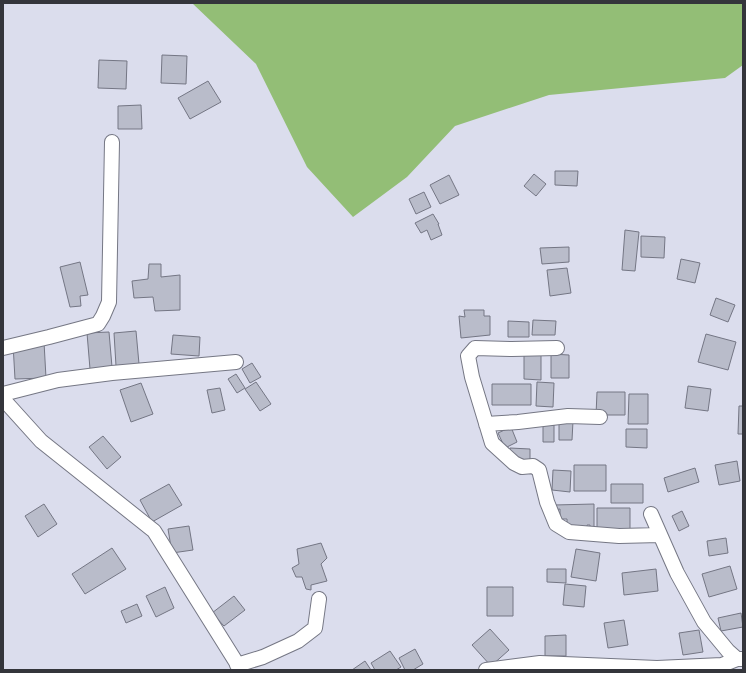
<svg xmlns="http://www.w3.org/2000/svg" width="746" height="673" viewBox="0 0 746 673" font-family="Jost,sans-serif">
<rect width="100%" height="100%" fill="#dbdded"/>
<!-- green -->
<path fill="#93be76" d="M192,3H743V65L725,78L549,95L455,126L407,177L353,217L307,167L256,64Z"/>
<!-- building -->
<path fill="#b9bcca" stroke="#747684" d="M162,55L187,56L186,84L161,83Z
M99,60L127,61L126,89L98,88Z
M208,81L221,102L190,119L178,98Z
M141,105L142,129H118V106Z
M555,171H578L577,186L555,185Z
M534,174L546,184L536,196L524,186Z
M449,175L459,195L440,204L430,185Z
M424,192L431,207L416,214L409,199Z
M433,214L439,224H438L442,235L431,240L427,230L421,233L415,223Z
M625,230L639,232L635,271L622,270Z
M641,236L665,237L664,258L641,257Z
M569,247V262L542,264L540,248Z
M681,259L700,263L695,283L677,279Z
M80,262L88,295L80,296L81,306L70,307L60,267Z
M149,264H161V277L180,275V310L155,311L153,297L134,298L132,281L148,279Z
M567,268L571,293L550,296L547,270Z
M716,298L735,305L728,322L710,315Z
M464,310H484V316H490V335L461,338L459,316L465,317Z
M533,320L556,321L555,335H532Z
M508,321L529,322V337H508Z
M136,331L139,364L116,366L114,333Z
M109,332L112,367L90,369L87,333Z
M706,334L736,342L728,370L698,362Z
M173,335L200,337L199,356L171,354Z
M44,342L46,378L15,379L13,344Z
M551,354L569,355V378H551Z
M524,355H541V380L524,379Z
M252,363L261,377L250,383L242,369Z
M236,374L245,388L237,393L228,379Z
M256,382L271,404L260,411L245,389Z
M537,382L554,383L553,407L536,406Z
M141,383L153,414L131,422L120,390Z
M492,384H531V405H492Z
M688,386L711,389L708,411L685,408Z
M220,388L225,410L212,413L207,390Z
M597,392H625V415H596Z
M629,394H648V424H628Z
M739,406H743V434H738Z
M559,421H573L572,440H559Z
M543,425H554V442H543Z
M511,427L517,442L505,448L498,433Z
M626,429H647V448L626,447Z
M103,436L121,457L107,469L89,447Z
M510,448L530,449V461L509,460Z
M737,461L740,481L719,485L715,465Z
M574,465H606V491H574Z
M695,468L699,482L668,492L664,478Z
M553,470L571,471L570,492L552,490Z
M169,484L182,505L152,522L140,500Z
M611,484H643V503H611Z
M44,504L57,524L38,537L25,516Z
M594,504V528L590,529V525H587V531L567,526V519H560V509L554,510V505Z
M597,508H630V533H597Z
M682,511L689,526L679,531L672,516Z
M189,526L193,550L172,553L168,529Z
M726,538L728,553L709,556L707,541Z
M321,543L327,558L321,564L327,581L311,585V590L306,589L302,577H296L292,568L299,564L297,549Z
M112,548L126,569L85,594L72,574Z
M576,549L600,553L596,581L571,577Z
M730,566L737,589L709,597L702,574Z
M547,569H566V583L547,582Z
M656,569L658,591L624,595L622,573Z
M565,584L586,586L584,607L563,605Z
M165,587L174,608L156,617L146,596Z
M487,587H513V616H487Z
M234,596L245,610L224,626L212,613Z
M137,604L142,616L126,623L121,611Z
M741,613L743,627L721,631L718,618Z
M624,620L628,645L608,648L604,623Z
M490,629L509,650L491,666L472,645Z
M699,630L703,652L683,655L679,633Z
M566,635V656H545V636Z
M415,649L423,664L413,670H405L399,658Z
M390,651L401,667L396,670H375L371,663Z
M365,661L371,670H352Z"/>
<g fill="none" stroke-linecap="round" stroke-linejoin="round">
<!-- minor casing -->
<g stroke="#757784" stroke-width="16">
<path id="minor" d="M3,348L49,337L98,324L103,316L109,302L112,142
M557,348L512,349L475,348L468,356L472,377L492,443L514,463L522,467L533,466L539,470L547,502L556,524L569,532L619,536L660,535
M3,394L58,380L112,373L236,362
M3,399L41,441L154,531L241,670
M486,424L518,422L568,416L600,417
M651,514L677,573L704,622L728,651L737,659
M237,665L263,657L298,641L315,628L319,599
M486,670L540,663L657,668L722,665L737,659H743"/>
</g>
<!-- minor -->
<use href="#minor" stroke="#fff" stroke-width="14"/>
</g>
<!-- border -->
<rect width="746" height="673" fill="none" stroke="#34353b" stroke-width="8"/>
</svg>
